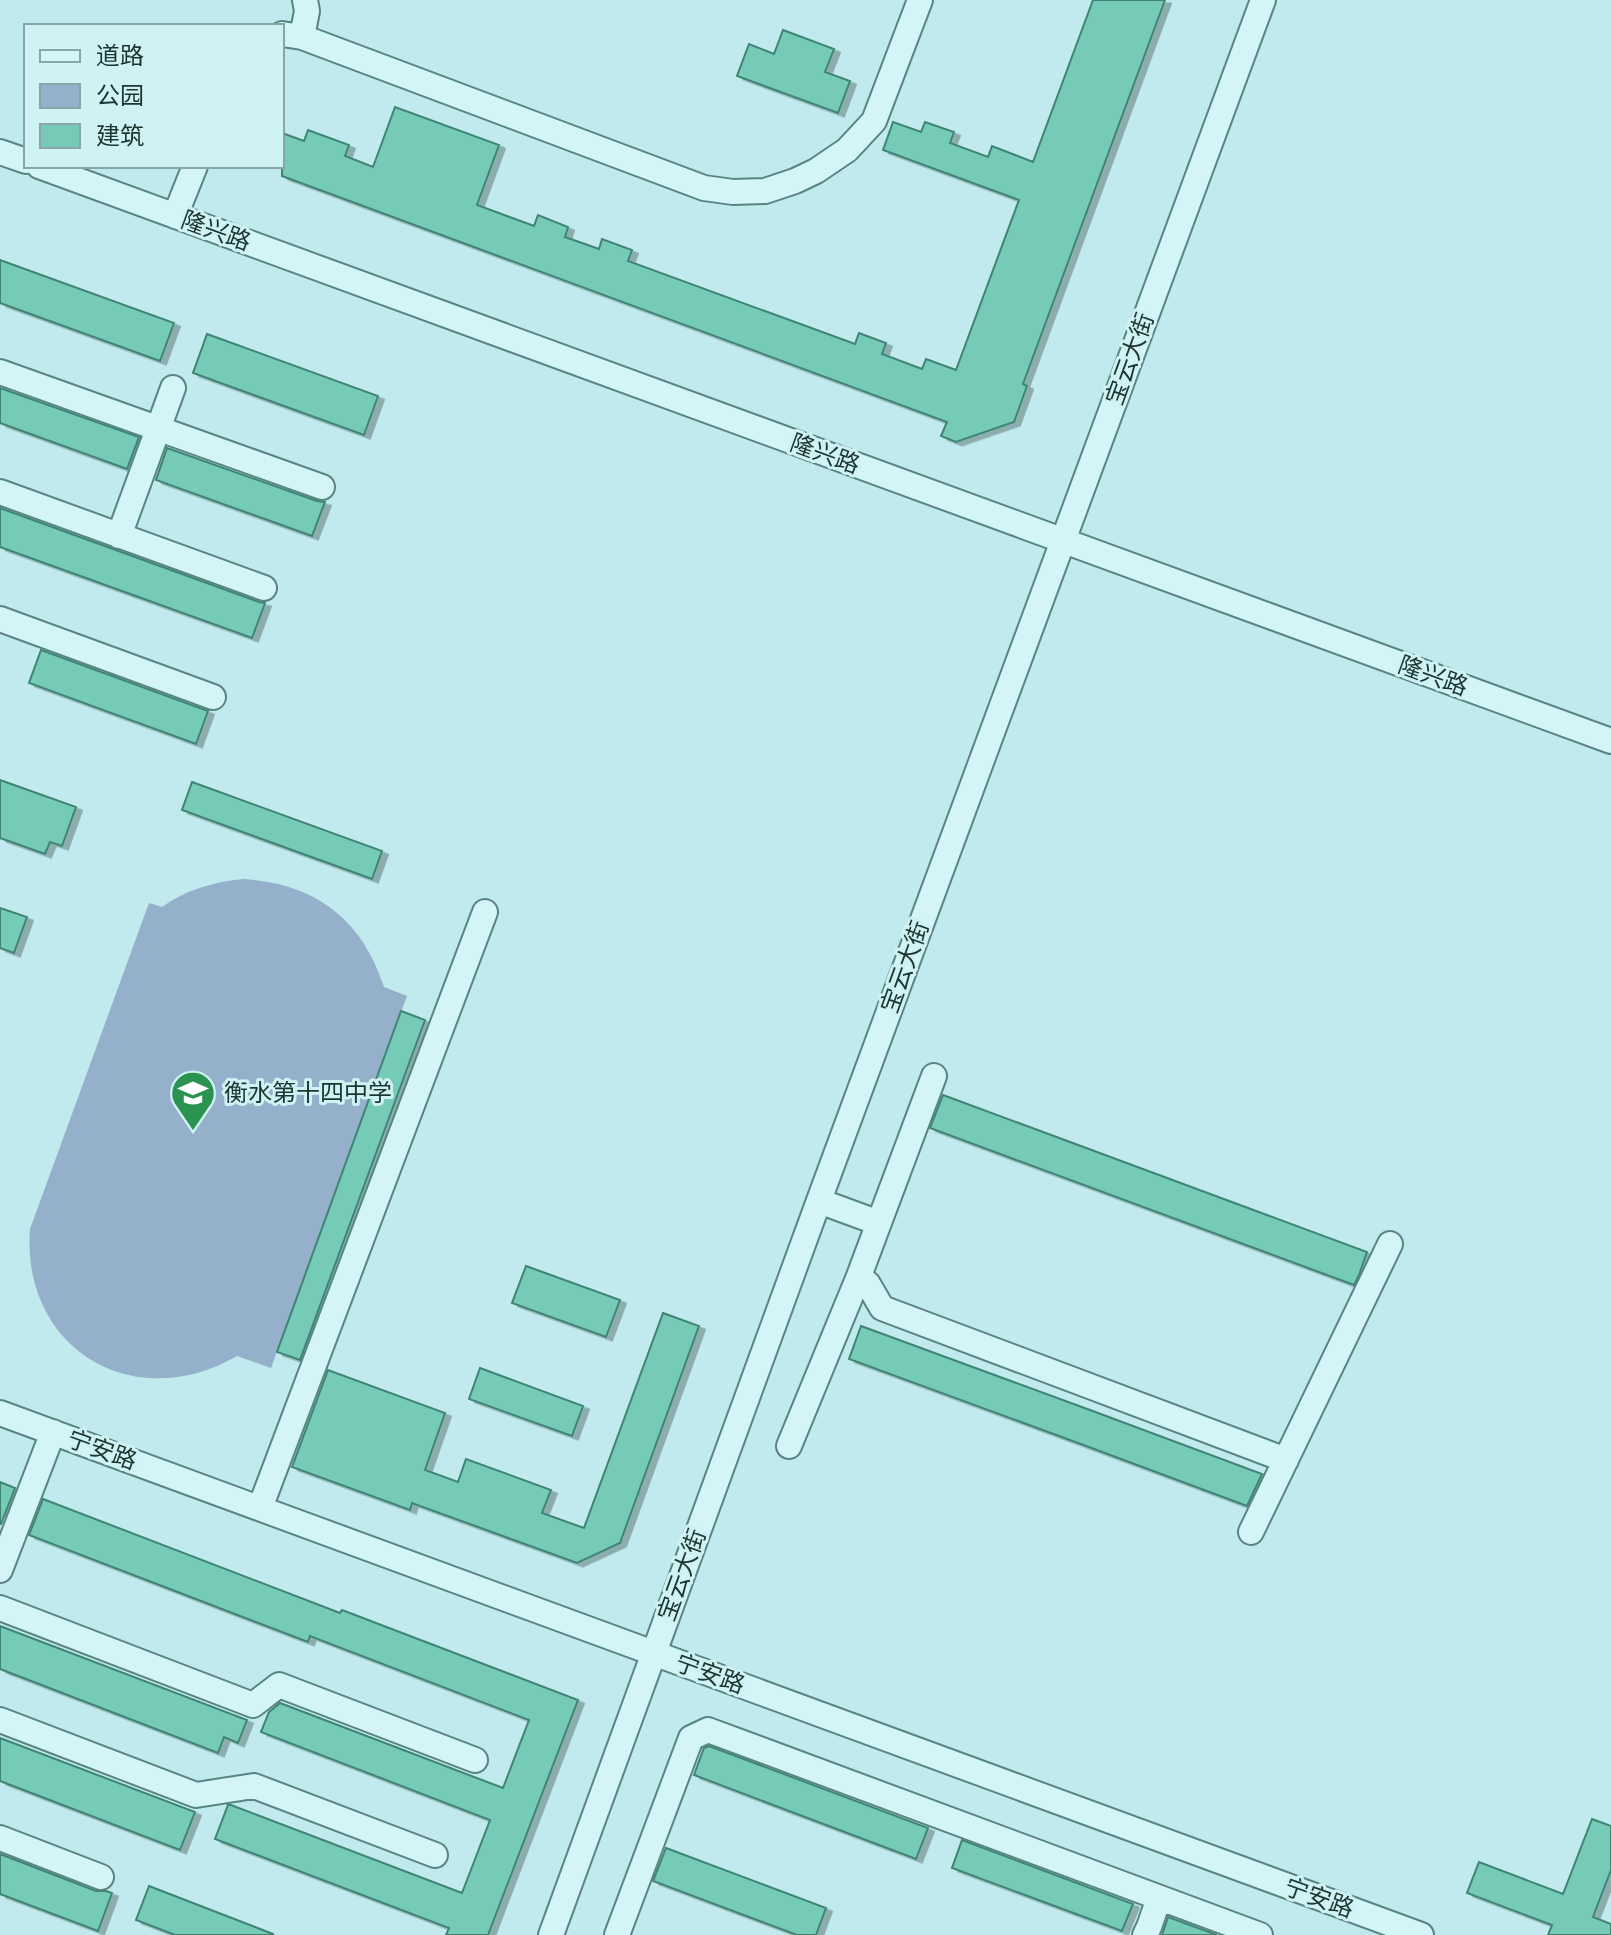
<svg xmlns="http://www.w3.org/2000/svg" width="1611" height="1935" viewBox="0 0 1611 1935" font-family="'Playfair Display','Noto Sans SC',serif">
<defs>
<filter id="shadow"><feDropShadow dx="6" dy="3.5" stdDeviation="0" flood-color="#0004"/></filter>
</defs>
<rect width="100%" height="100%" fill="#c0eaed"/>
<!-- green -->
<path fill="#94b0ca" d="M244,879C316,884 362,919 384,987L407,996L271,1368L237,1356C134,1416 21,1349 30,1229L149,903L162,907C187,889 214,882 244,879Z"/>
<!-- building -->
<path fill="#76cab8" stroke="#3f8473" stroke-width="2" filter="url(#shadow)" d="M1093,0H1165L1023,384L1027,386L1014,422L956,442L941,436L947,422L282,176V133L304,141L308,130L349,145L345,156L373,167L395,107L499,145L477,205L534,226L538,215L568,227L565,237L599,249L602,239L632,250L628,261L855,344L859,333L886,343L882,354L922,369L926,359L956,370L1019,200L883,150L893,122L921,132L925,122L954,132L950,143L988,157L992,146L1033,162Z
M783,30L834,49L825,72L850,81L838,113L737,76L749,44L774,54Z
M0,260L174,323L160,361L0,303Z
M207,334L378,396L364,435L193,373Z
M0,388L139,437L127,469L0,423Z
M167,448L317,501L325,502L312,536L156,480Z
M0,508L259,602L265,603L252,638L0,547Z
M41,650L208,711L196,744L29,683Z
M0,780L76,807L62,846L50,842L45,854L0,838Z
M192,782L382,851L372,879L182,810Z
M0,908L27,917L14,953L0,948Z
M401,1011L425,1020L300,1360L277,1352Z
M943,1095L1367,1252L1359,1275L1354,1285L930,1128Z
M526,1266L620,1300L606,1337L512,1303Z
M663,1313L699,1326L620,1543L577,1563L412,1503L410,1510L292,1467L328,1370L445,1413L425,1470L458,1482L466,1459L551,1490L542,1513L584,1528Z
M861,1326L1090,1410L1262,1474L1247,1506L1078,1443L849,1359Z
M480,1368L583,1406L572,1436L469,1399Z
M0,1482L15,1488L1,1524H0Z
M43,1499L340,1613L342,1610L578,1700L488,1935H446L449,1928L215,1839L228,1805H231L462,1893L490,1820L261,1732L269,1712L280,1703L503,1788L529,1720L310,1636L308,1642L29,1535Z
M0,1626L247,1720L238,1743L224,1737L218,1753L0,1669Z
M0,1738L195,1812L180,1850L0,1781Z
M709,1746L928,1828L916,1859L694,1775L704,1748Z
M1592,1819L1611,1826V1870L1593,1917L1611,1924V1935H1548L1552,1925L1467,1893L1479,1862L1563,1894Z
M962,1840L1133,1904L1122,1931L952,1868Z
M666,1848L826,1908L816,1935H797L653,1881Z
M0,1854L96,1891H106L112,1893L98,1931L0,1894Z
M149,1886L273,1934V1935H175L136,1920Z
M1168,1917L1217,1935H1162Z"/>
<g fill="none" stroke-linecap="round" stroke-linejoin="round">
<!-- minor casing -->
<g stroke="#588581" stroke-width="28">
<path id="minor" d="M282,34L302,37L704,188L733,192L765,191L795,181L816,171L847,150L874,121L920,0
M302,37L307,11L305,0
M0,152L26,161
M39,166L1611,741
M175,216L195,166
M0,372L322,487
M0,492L264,588
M119,536L173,388
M0,619L213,697
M819,1201L879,1223
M859,1276L868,1284L882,1308L1286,1460
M0,1413L1421,1935
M789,1446L859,1276L934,1076
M260,1508L485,912
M1251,1532L1390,1244
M0,1570L53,1432
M0,1608L253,1705L279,1685L475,1760
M0,1720L196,1795L254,1786L435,1855
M0,1838L101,1877
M551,1935L821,1195L1263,0
M617,1935L691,1738L708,1730L1260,1935
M1145,1935L1149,1927L1159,1898"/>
</g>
<!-- minor -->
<use href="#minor" stroke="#d3f5f8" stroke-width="24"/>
</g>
<!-- icons -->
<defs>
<g id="school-pin" transform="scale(2.3)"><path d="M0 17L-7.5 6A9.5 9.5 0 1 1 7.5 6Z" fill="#2a934f" stroke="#cff2f4"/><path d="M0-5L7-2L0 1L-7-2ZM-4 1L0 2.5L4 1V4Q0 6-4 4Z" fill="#fff"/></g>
</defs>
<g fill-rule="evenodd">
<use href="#school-pin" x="193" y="1093"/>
</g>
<g text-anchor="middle" stroke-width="6" stroke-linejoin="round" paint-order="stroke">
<!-- street labels -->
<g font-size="24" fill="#1d3531" stroke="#cff2f4">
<text transform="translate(216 231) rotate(20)" y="8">隆兴路</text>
<text transform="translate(1130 359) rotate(-70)" y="8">宝云大街</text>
<text transform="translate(825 454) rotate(20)" y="8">隆兴路</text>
<text transform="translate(1433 676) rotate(20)" y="8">隆兴路</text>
<text transform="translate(905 967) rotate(-70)" y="8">宝云大街</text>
<text transform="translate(102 1450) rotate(20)" y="8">宁安路</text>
<text transform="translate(682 1575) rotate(-70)" y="8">宝云大街</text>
<text transform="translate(710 1674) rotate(20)" y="8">宁安路</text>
<text transform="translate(1319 1898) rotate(20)" y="8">宁安路</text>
</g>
<!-- poi labels -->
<g font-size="24" fill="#1d3531" stroke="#cff2f4" text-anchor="start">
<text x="224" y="1101">衡水第十四中学</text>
</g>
</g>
<!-- legend -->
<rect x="24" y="24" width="260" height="144" fill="#cff2f4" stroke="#88a6a6" stroke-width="2"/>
<rect x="40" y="50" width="40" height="12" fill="#d3f5f8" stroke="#88a6a6" stroke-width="2"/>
<text x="96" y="64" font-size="24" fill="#1d3531">道路</text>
<rect x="40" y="84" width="40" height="24" fill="#94b0ca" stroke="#88a6a6" stroke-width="2"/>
<text x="96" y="104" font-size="24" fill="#1d3531">公园</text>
<rect x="40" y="124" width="40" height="24" fill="#76cab8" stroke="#88a6a6" stroke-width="2"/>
<text x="96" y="144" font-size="24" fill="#1d3531">建筑</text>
</svg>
